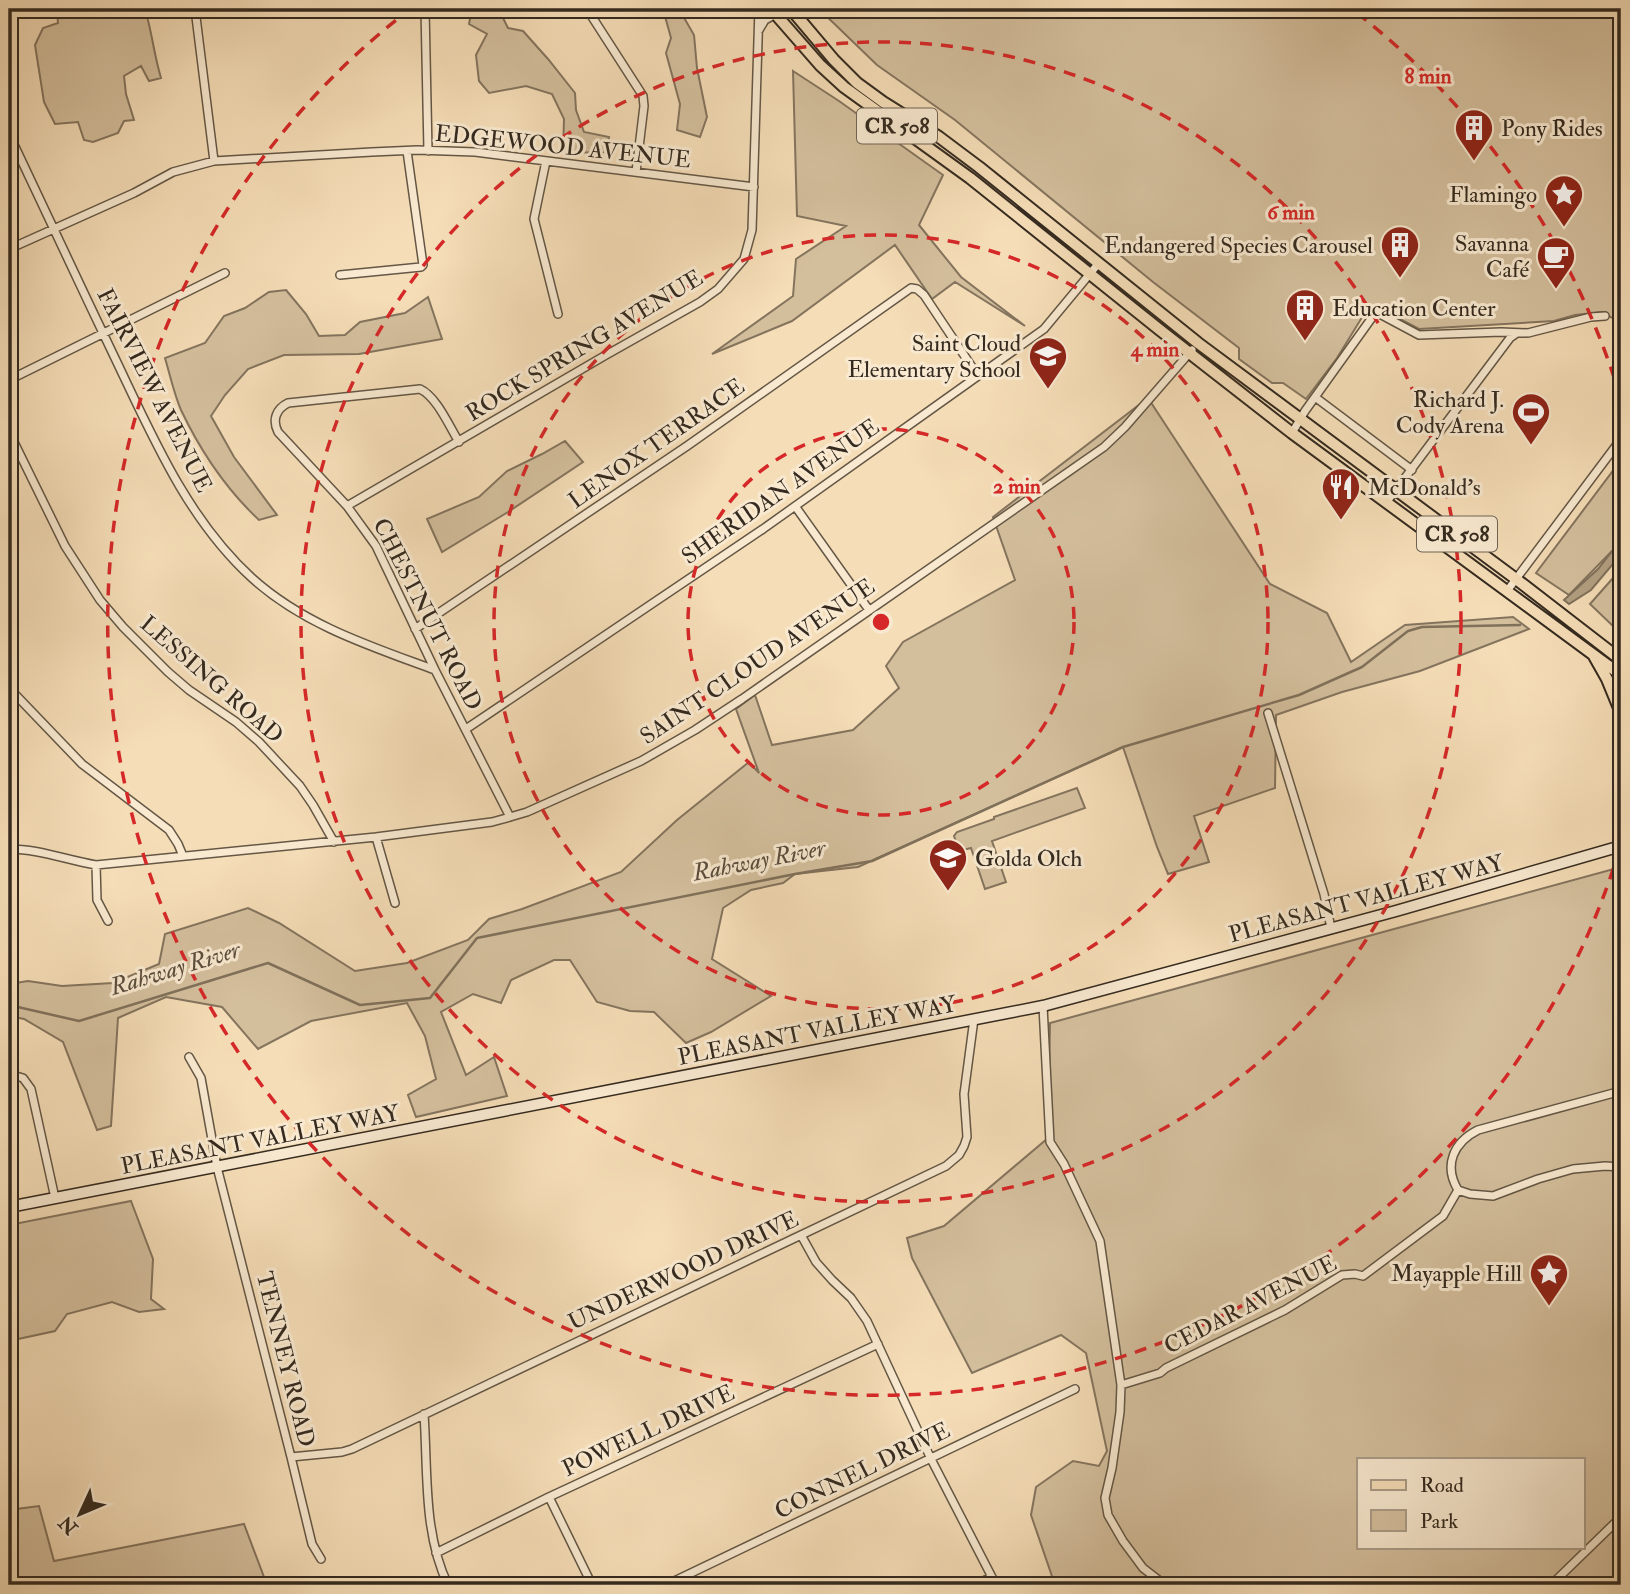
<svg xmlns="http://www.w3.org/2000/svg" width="1630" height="1594" viewBox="0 0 1630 1594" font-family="'IM FELL Double Pica',serif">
<rect width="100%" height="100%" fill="#f5ddb7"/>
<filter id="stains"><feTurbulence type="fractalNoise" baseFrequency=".00286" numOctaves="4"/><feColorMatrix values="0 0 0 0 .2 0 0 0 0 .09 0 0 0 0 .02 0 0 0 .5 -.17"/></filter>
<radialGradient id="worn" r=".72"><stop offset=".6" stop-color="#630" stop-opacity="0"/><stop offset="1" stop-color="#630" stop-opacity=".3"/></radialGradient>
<!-- green -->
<path fill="#d4bf9d" stroke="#84745e" stroke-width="2" fill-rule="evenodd" d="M49,9H145C152,32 154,55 161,78L149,81L141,66L124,76L126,94L134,120L124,121L118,133L93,142L84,140L78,122L55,124L44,102L35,45L43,28L58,23L57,11Z
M472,9H507L501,14L508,28L523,31L548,59L575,93L576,110L584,132L609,137L607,152L563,153L564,119L552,94L526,86L489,93L479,81L476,55L487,34L469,24Z
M663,9H679L694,35L697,68L707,117L700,137L677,130L680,104L666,53L671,38Z
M819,9H1621V323L1602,312L1575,315L1554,321L1419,329L1377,307L1369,306L1337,358L1306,399L1283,383H1272L1239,359V348L1153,282L955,120L877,65Z
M793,71L839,101L943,175L919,225L961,277L1025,326L955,282L932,299L895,245L792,321L712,354L793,296L796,259L846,226L797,216Z
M286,290L306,314L319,336L345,335L360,322L405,313L428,297L442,339L359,354L284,355L248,369L225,395L211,416L234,457L277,515L259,520C227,490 200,450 181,410C174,394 170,375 165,358L205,343L224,316L245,308L269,292Z
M1148,398L1270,584L1327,613L1351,662L1405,625L1513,617L1529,629L1420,671L1342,692L1276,715L1275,788L1194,816L1209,862L1168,874L1157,847L1123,747L858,867L795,874L783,883L751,890L723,908L712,959L771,996L711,1032L686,1043L654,1012L630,1011L597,1002L570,960H554L511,980L501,1003L473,994L441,1012L466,1075L494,1057L507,1096L416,1117L408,1095L436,1079L425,1036L407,1003L311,1021L258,1049L222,1007L166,997L118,1018L111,1126L97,1130L63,1042L24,1019L9,1016V984L28,981L62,986L113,983L159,964L165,934L248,908L279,923L355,971L407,963L468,940L489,919L522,909L621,872L677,820L749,762L759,773L736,709L755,695L772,745L853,730L899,688L886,666L903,642L1015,580L993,517Z
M565,441L583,462L508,512L442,552L427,519L479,497L507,471L542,454Z
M1621,460V529L1613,550L1569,595L1536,573Z
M1621,569V629L1617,630L1590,604Z
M1077,788L1085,808L992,841L1006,882L985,889L971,848L959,851L954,836L957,832L994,819V817Z
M1621,867V1585H1055L1031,1515L1036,1487L1073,1461L1099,1466L1107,1451L1086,1353L1061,1335L972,1373L912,1258L907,1238L944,1226L1048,1138L1050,1023ZM1359,1459H1583V1547H1359Z
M131,1201L153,1259L151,1299L164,1309L139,1312L112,1302L67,1314L55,1331L9,1341V1225Z
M39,1506L54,1561L244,1524L267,1585H9V1510Z"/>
<!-- water -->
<path fill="#b3a083" stroke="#80715b" stroke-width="2" d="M1621,529V553L1613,564L1591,590L1569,604L1564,600L1598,569L1613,550Z"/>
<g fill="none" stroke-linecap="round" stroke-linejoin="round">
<!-- stream -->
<path stroke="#80715b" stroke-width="2.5" d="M9,1005L79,1021L268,963L360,1005L430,998L477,938L795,874L872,861L1123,747L1299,695L1362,667L1408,631L1422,627L1520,625"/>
<!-- minor casing -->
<g stroke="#645745" stroke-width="10">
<path id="minor" d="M195,9L214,161
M425,9L428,151
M587,9L643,96L644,106L636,172
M759,30L765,20L776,14
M9,134C44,208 78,281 113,354C151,433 186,518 252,578C304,625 370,646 435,670
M546,161L534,219L558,314
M9,249L134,193L173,172L214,161L372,152L417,150L475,152L754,187
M340,275L421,267L423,265L407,151
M9,380L225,273
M1315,397L1412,470
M9,432L65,546L100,600L123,627L168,672L189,690L236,722L259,742L300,786L313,805L334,842
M1292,433L1305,411L1376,312L1419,335L1501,332L1528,333L1591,317L1605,316
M459,442C449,426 437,397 420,389L288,403C276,409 272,420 278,432L347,506L376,546L435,670L510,817
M1386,503L1510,338L1517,333
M347,506L606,355L700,302L718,289L744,259L752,230L759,9
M795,506L869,610
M1507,591L1621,439
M415,629L687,446L911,288L917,289L924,295L978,376
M9,688L82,764L169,830L178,844L183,856
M1268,713L1324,894L1331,928
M466,729L763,529L1044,329L1098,264
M376,837L395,903
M9,849C39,849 66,860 96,865L376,837L492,822L510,817L527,812L641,761L695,730L742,699L1104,447L1125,427L1192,350
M96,865L97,900L108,921
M1043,1006L1050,1142L1064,1164L1100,1241L1121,1385L1120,1412L1112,1468L1105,1498L1108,1515L1123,1541L1143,1568L1165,1585
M189,1057L201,1078L217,1167L291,1457L312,1544L321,1559
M9,1074L23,1078L31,1089L55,1198
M1458,1190L1470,1194L1493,1196L1538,1179L1573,1169L1605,1166L1621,1167
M801,1235L816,1262L832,1280L851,1298L867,1321L931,1459L996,1585
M1121,1385L1160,1373L1166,1368L1285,1310L1342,1275L1355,1274L1363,1276L1443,1216L1458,1190C1443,1165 1454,1142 1478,1130L1621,1091
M424,1414C428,1472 423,1533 448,1585
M291,1457L342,1452L352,1449L946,1166L959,1155L964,1146L967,1137L964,1094L974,1019
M549,1497L592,1585
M436,1553L549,1497L878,1344
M666,1585L1075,1389
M974,1585L992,1577
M1551,1585L1621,1517"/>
</g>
<!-- secondary casing -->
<g stroke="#342a1f" stroke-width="13">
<path id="secondary" d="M9,1207L1043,1006L1396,911L1621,846"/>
</g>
<!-- primary casing -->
<g stroke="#342a1f" stroke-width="14">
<path id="primary" d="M771,9L820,65L844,87L970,178L1160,330L1292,433L1621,675
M791,9L834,60L857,83L883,102L939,137L979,167L1198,343L1516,579L1621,660
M1594,656L1607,679L1621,713"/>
</g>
<!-- minor -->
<use href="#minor" stroke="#f8e9d0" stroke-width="7"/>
<!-- secondary -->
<use href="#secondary" stroke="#f8e9d0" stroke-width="10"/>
<!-- primary -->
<use href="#primary" stroke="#f5ddb7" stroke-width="10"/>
</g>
<!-- distance rings -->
<g fill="none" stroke="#d62828" stroke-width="3.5" stroke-dasharray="12 9">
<circle cx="881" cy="622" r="193"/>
<circle cx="881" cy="622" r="387"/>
<circle cx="881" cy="622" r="580"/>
<path d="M1620 848A773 773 0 1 1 405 13M1357 13A773 773 0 0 1 1620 396"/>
</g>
<!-- icons -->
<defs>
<g id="building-pin" transform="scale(2.0125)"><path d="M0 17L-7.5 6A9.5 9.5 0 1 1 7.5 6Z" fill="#8f2418" stroke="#f8e9d0"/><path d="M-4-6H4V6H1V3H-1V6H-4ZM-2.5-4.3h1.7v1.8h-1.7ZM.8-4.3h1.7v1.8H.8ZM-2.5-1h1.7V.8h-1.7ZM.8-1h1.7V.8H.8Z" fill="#fff"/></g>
<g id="sight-pin" transform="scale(2.0125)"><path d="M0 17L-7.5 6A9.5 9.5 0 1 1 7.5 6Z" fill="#8f2418" stroke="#f8e9d0"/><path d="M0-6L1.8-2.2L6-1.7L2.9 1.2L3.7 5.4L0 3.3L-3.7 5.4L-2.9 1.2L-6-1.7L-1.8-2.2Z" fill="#fff"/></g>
<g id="cafe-pin" transform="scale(2.0125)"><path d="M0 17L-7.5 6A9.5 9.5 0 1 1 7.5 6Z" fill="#8f2418" stroke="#f8e9d0"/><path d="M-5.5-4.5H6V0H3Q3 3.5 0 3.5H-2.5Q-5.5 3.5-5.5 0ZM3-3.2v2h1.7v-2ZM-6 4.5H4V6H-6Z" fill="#fff"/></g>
<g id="school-pin" transform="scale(2.0125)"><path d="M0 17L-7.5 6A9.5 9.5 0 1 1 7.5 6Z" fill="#8f2418" stroke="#f8e9d0"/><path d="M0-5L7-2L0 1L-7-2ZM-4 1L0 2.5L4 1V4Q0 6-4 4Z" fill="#fff"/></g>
<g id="stadium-pin" transform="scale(2.0125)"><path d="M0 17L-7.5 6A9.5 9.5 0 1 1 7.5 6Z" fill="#8f2418" stroke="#f8e9d0"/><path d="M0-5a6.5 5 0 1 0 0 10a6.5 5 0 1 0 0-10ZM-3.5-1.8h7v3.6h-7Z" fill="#fff"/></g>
<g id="restaurant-pin" transform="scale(2.0125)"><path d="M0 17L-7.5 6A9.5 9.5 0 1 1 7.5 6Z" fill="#8f2418" stroke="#f8e9d0"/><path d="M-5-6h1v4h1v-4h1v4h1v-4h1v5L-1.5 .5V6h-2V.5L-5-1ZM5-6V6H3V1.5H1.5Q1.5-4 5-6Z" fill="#fff"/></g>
</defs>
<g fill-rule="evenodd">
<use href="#building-pin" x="1474" y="128"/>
<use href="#sight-pin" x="1564" y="194"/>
<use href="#building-pin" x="1400" y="245"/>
<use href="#cafe-pin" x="1556" y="256"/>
<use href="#building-pin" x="1305" y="308"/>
<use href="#school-pin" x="1048" y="356"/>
<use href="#stadium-pin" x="1531" y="412"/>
<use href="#restaurant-pin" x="1341" y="487"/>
<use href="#school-pin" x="948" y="858"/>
<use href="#sight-pin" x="1549" y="1273"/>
</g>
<g text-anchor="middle" stroke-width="6" stroke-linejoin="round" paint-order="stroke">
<!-- shield labels -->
<g fill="#f8e9d0" stroke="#6f6354" stroke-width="2">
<rect x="857" y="108.5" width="80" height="35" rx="5"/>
<rect x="1417" y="516.5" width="80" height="35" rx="5"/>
</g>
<g font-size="21" font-weight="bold" fill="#342a1f">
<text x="897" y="133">CR 508</text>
<text x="1457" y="541">CR 508</text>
</g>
<!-- poi labels -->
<g font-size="23" fill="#342a1f" stroke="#f8e9d0" text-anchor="end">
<text x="1501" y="136" text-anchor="start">Pony Rides</text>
<text x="1537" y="202">Flamingo</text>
<text x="1529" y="251">Savanna<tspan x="1529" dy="26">Café</tspan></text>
<text x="1373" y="253">Endangered Species Carousel</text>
<text x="1332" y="316" text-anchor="start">Education Center</text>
<text x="1021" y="351">Saint Cloud<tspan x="1021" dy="26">Elementary School</tspan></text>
<text x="1504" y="407">Richard J.<tspan x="1504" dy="26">Cody Arena</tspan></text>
<text x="1368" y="495" text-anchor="start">McDonald's</text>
<text x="975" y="866" text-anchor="start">Golda Olch</text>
<text x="1522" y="1281">Mayapple Hill</text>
</g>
<!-- street labels -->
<g font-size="23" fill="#342a1f" stroke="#f8e9d0">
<text transform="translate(563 146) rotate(6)" y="8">EDGEWOOD AVENUE</text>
<text transform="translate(584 345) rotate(-31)" y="8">ROCK SPRING AVENUE</text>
<text transform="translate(155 390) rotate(63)" y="8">FAIRVIEW AVENUE</text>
<text transform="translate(656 443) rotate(-35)" y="8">LENOX TERRACE</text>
<text transform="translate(780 491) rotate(-35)" y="8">SHERIDAN AVENUE</text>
<text transform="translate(428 614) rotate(63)" y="8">CHESTNUT ROAD</text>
<text transform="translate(757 661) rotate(-34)" y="8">SAINT CLOUD AVENUE</text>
<text transform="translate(212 679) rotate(41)" y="8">LESSING ROAD</text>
<text transform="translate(1366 898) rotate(-15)" y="8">PLEASANT VALLEY WAY</text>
<text transform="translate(817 1030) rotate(-11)" y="8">PLEASANT VALLEY WAY</text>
<text transform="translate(260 1139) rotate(-11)" y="8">PLEASANT VALLEY WAY</text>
<text transform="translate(683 1270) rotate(-25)" y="8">UNDERWOOD DRIVE</text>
<text transform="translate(1250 1304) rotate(-27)" y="8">CEDAR AVENUE</text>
<text transform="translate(286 1359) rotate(76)" y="8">TENNEY ROAD</text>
<text transform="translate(648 1430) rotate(-25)" y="8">POWELL DRIVE</text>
<text transform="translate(862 1470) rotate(-26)" y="8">CONNEL DRIVE</text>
</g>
<!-- water labels -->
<g font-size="24" font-style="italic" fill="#5a4d3d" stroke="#f8e9d0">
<text transform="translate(759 860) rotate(-11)" y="8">Rahway River</text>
<text transform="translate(175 968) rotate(-17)" y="8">Rahway River</text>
</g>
</g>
<circle cx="881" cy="622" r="10" fill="#d62828" stroke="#f8e9d0" stroke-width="3.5"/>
<g font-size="21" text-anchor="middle" font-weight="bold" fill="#d62828" stroke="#f8e9d0" stroke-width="6" stroke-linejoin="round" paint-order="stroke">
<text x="1428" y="83">8 min</text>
<text x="1291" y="219">6 min</text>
<text x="1155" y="356">4 min</text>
<text x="1017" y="493">2 min</text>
</g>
<!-- margin -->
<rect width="1630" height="1594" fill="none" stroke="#f5ddb7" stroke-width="35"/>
<rect x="10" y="10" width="1609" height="1573" fill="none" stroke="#342a1f" stroke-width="3.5"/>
<rect x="18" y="18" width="1595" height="1559" fill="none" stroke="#342a1f" stroke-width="2"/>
<!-- legend -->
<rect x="1357" y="1458" width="228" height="91" fill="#f8e9d0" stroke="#aa9d89" stroke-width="2"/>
<rect x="1371" y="1480" width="35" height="10" fill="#f5ddb7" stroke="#aa9d89" stroke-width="2"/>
<text x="1420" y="1492" font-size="21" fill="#342a1f">Road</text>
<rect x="1371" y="1510" width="35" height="21" fill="#d4bf9d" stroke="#aa9d89" stroke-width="2"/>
<text x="1420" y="1528" font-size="21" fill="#342a1f">Park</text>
<!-- north arrow -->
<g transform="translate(80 1514) rotate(226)" stroke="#f8e9d0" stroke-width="5" paint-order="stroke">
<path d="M0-5L12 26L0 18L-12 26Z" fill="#342a1f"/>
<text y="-10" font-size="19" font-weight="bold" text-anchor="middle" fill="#342a1f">N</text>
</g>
<rect width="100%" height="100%" filter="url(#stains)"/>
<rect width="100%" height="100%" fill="url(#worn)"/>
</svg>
